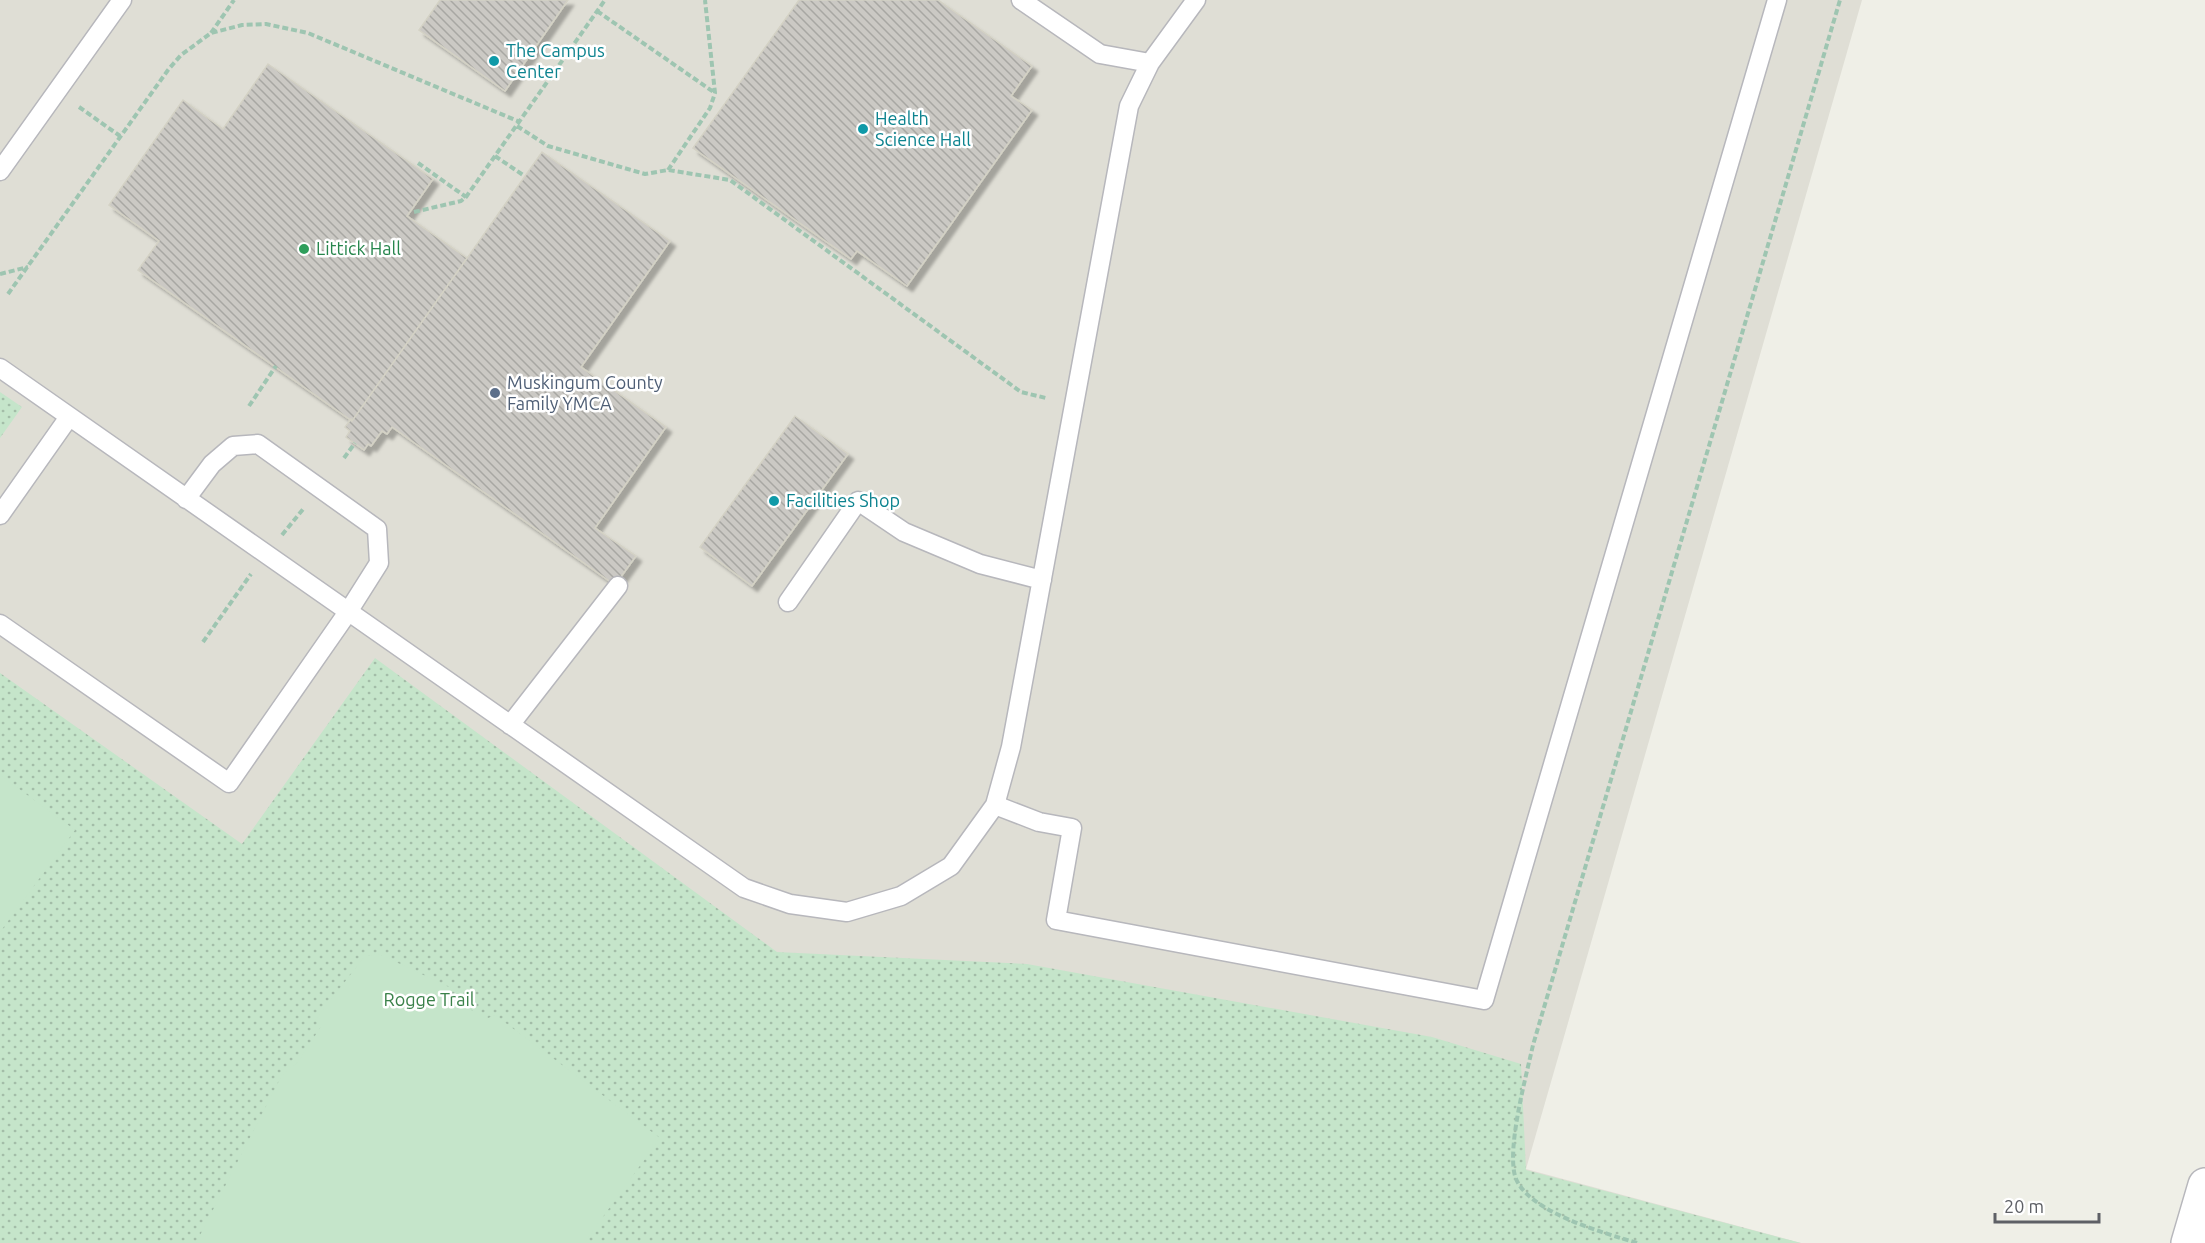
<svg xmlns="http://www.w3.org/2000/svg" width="2205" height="1243" viewBox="0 0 2205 1243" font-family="Ubuntu,sans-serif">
<defs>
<pattern id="park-dots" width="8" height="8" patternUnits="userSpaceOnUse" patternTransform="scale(1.5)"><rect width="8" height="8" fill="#c5e5ca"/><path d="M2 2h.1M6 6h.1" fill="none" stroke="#a3bda8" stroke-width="1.8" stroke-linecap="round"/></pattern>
<pattern id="building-back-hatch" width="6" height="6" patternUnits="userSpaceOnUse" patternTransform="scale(1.5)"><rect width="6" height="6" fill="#cbc9c4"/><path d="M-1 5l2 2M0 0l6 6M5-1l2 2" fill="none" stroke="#a8a7a3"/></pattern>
<filter id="shadow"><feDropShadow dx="5.5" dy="5.5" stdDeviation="1.5" flood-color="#0004"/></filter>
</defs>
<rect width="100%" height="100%" fill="#efefe7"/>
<!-- education -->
<path fill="#dfded5" d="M0,0H1862L1526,1169L1801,1243H0Z"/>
<!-- park -->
<path fill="url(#park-dots)" d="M0,392L22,407L0,438Z
M375,658L777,952L1027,964L1432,1037L1521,1064L1526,1170L1801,1243H0V673L242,844Z"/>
<!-- pitch -->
<path fill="#c5e5ca" d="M0,775L75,830L0,932Z
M379,954L451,988L450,997L486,1019L495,1015L660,1138L584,1243H196L282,1075L298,1062L322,1025L315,1020L365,956Z"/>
<!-- building -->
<path fill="url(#building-back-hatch)" stroke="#d4d2c5" stroke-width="1.5" filter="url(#shadow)" d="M440,0H568L505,91L419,30Z
M799,0H938L1032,66L1011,96L1032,110L907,286L857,251L851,259L693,148Z
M268,64L433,179L407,216L467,258L352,421L138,270L159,241L109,205L183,100L223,129Z
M542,152L670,241L581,367L666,427L595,528L636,556L615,585L392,427L387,434L382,431L371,446L368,444L364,450L346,437L350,431L345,427L351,419L352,421Z
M795,416L848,454L752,586L700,547Z"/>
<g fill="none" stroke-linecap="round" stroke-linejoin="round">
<!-- service casing -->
<g stroke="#b7b7bc" stroke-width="21">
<path id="service" d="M1021,0L1100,54L1150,63
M0,171L122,0
M0,368L744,888L790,904L847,912L901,896L951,866L995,805L1011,747L1129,106L1150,63L1196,0
M0,515L69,417
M788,602L858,501L904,532L980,564L1042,580
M0,624L229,783L348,612L379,563L377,529L258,444L233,446L212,464L186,499
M510,725L618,586
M995,805L1039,822L1072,828L1056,920L1484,1000L1777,0"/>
</g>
<!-- minor casing -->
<g stroke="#b7b7bc" stroke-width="36">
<path id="minor" d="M2188,1243L2205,1185"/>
</g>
<!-- path -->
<path stroke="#9ec5b1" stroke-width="4" stroke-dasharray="6 3" stroke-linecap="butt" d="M597,11L715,93
M211,33L234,0
M79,107L120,136
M517,126L548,146L645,174L668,170L730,180L1021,392L1046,398
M495,156L523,175
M418,163L466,197
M668,170L710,108L715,93L705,0
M414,212L461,201L466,197L605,0
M0,274L28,267
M8,294L168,70L181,55L211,33L242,25L266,24L308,33L520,122
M249,406L276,366
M344,458L355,443
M282,535L304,508
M203,642L251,574
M1637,1243C1605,1233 1526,1212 1515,1176C1507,1146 1526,1077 1533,1045L1840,0"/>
<!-- service -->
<use href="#service" stroke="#fff" stroke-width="18"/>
<!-- minor -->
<use href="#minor" stroke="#fff" stroke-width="33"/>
</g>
<!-- markers -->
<g fill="#0f9aa8" stroke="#fff" stroke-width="2">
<circle cx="494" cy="61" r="6"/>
<circle cx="863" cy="129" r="6"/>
<circle cx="774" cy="501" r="6"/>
</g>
<circle fill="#2e9e5b" stroke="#fff" stroke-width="2" cx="304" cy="249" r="6"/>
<circle fill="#5c6f8a" stroke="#fff" stroke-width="2" cx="495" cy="393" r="6"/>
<g text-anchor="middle" stroke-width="5" stroke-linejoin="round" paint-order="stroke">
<!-- culture labels -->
<g font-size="18" fill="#0d838f" stroke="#fff" text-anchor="start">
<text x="506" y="57">The Campus<tspan x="506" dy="21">Center</tspan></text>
<text x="875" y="125">Health<tspan x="875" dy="21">Science Hall</tspan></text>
<text x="786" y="507">Facilities Shop</text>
</g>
<!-- leisure labels -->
<g font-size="18" fill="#27864d" stroke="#fff" text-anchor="start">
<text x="316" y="255">Littick Hall</text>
</g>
<!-- service labels -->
<g font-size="18" fill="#4e5e75" stroke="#fff" text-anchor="start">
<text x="507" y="389">Muskingum County<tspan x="507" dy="21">Family YMCA</tspan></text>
</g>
<!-- park labels -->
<g font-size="18" fill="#3a8149" stroke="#fff">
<text x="429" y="1006">Rogge Trail</text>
</g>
</g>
<!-- scale -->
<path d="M1995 1213v9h104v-9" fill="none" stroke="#5e6066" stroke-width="3"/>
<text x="2004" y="1213" font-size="18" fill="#5e6066" stroke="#ffffff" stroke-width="4.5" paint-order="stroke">20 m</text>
</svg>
